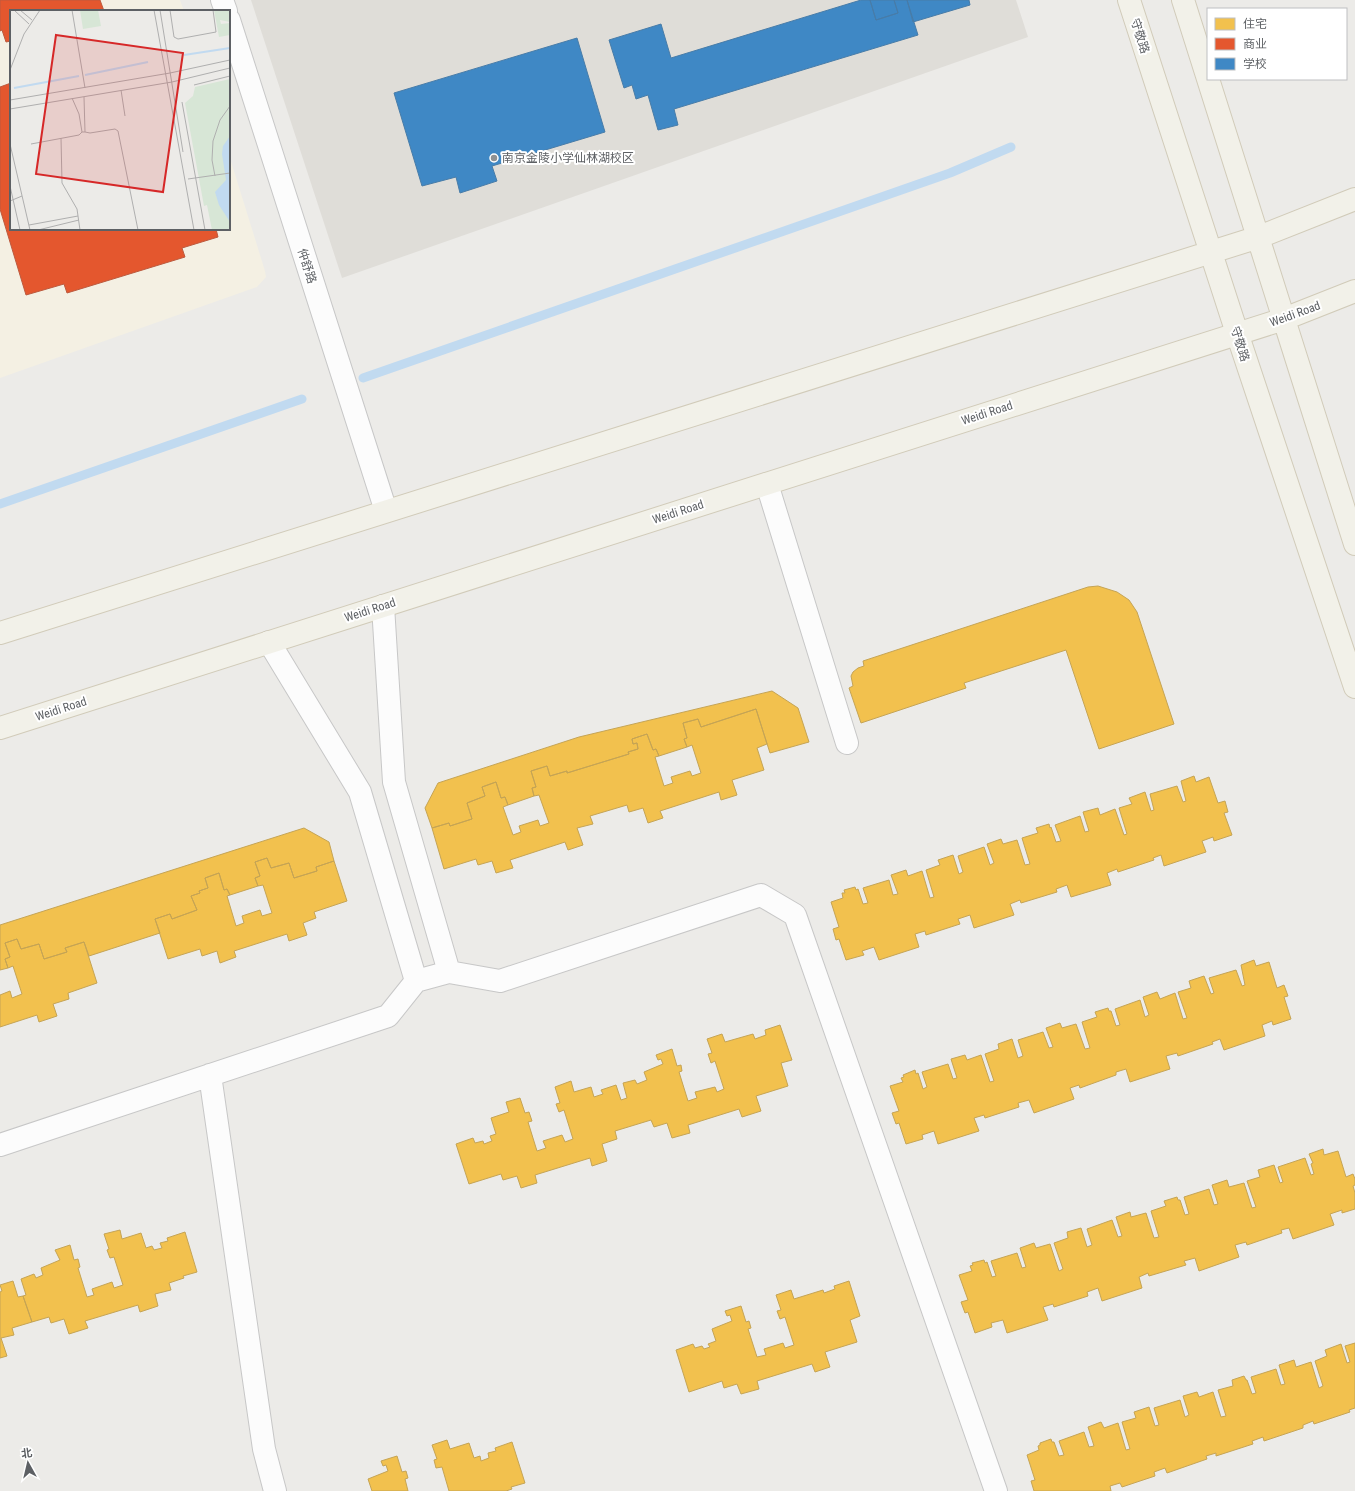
<svg xmlns="http://www.w3.org/2000/svg" width="1355" height="1491" viewBox="0 0 1355 1491" font-family="'Roboto Condensed','Noto Sans SC',sans-serif">
<rect width="100%" height="100%" fill="#ecebe8"/>
<!-- commercial -->
<path fill="#f4f0e3" d="M0,0H180L184,11H11V229H229V155L265,271L266,277L257,287L0,378Z"/>
<!-- education -->
<path fill="#dfddd8" d="M251,0H1016L1028,37L342,278Z"/>
<!-- homes -->
<path fill="#f2c14e" stroke="#c5a455" d="M1098,586L1117,592L1129,600L1137,612L1174,724L1099,749L1066,650L964,683L966,688L861,723L849,688L853,686L851,676L853,672L858,668L864,666L863,661L1088,587Z
M772,691L798,708L809,742L770,753L756,709L701,727L698,719L683,723L687,738L684,739L687,747L659,756L656,749L653,750L647,734L632,739L633,744L637,743L638,749L628,752L629,754L567,773V771L550,776L547,766L531,771L536,787L532,788L534,796L508,805L505,797L501,798L496,782L482,787L485,796L467,803L472,819L450,826L449,823L432,828L425,808L438,783L579,737Z
M756,709L767,744L757,748L764,770L732,780L737,795L721,800L719,792L660,811L663,818L648,823L643,808L629,812L627,805L590,816L593,824L577,828L583,845L568,850L565,842L510,860L513,868L496,873L492,861L478,865L476,859L444,869L432,828L449,823L450,826L472,819L467,803L485,796L482,787L496,782L501,798L505,797L508,805L503,807L513,835L521,832L519,826L538,820L540,826L549,823L539,795L534,796L532,788L536,787L531,771L547,766L550,776L567,771V773L629,754L628,752L638,749L637,743L633,744L632,739L647,734L653,750L656,749L659,756L655,757L664,786L673,783L671,777L690,771L692,776L701,773L692,745L687,747L684,739L687,738L683,723L698,719L701,727Z
M1194,776L1196,782L1209,777L1218,803L1225,801L1228,812L1224,813L1232,835L1214,841L1213,837L1202,841L1206,852L1164,866L1161,855L1153,858L1154,860L1118,872L1117,869L1107,873L1111,885L1071,897L1067,885L1056,889L1057,892L1021,903L1020,900L1010,904L1014,915L974,928L970,915L958,919L960,924L926,935L925,931L915,934L919,947L879,960L874,947L862,951L864,955L846,960L839,939L836,940L833,929L839,927L831,902L843,898L842,893H845L844,890L855,887L856,890L858,889L863,904L868,903L863,888L889,880L893,895L898,894L891,875L906,870L908,876L922,871L930,898L934,897L926,870L940,865L938,860L953,855L959,874L963,872L958,856L984,847L990,865L994,863L987,844L1001,839L1003,844L1017,840L1025,865L1030,864L1022,838L1038,833L1036,828L1049,824L1050,828L1051,827L1056,842L1061,841L1055,825L1080,816L1085,832L1089,831L1083,812L1098,808L1100,815L1115,809L1124,835L1127,834L1119,808L1132,804L1129,798L1145,792L1151,811L1154,810L1150,794L1177,786L1183,802L1186,801L1181,781Z
M304,828L329,842L334,861L316,867L317,871L294,878L289,863L271,868L267,858L255,862L260,876L255,878L258,886L230,895L227,889L224,890L219,873L205,878L208,888L199,891L200,893L191,896L197,910L172,919L170,914L155,919L160,933L89,956L84,942L65,948L67,952L44,959L39,944L21,949L17,939L5,943L10,957L5,959L8,968L0,970V925Z
M267,858L271,868L289,863L294,878L317,871L316,867L334,861L347,901L314,912L316,918L303,923L307,935L289,941L287,934L234,951L236,957L220,963L217,951L202,956L200,949L168,959L155,919L170,914L172,919L197,910L191,896L200,893L199,891L208,888L205,878L219,873L224,890L227,889L230,895L227,896L236,926L244,923L242,916L260,910L262,916L272,913L263,885L258,886L255,878L260,876L255,862Z
M17,939L21,949L39,944L44,959L67,952L65,948L84,942L97,983L68,993L69,999L53,1004L57,1016L39,1022L37,1015L0,1027V995L10,991L12,998L22,994L13,966L8,968L5,959L10,957L5,943Z
M1254,960L1256,966L1269,962L1277,988L1284,985L1288,996L1284,997L1291,1019L1273,1025L1272,1021L1262,1025L1265,1036L1224,1050L1220,1039L1212,1042L1213,1044L1178,1056L1177,1053L1166,1056L1170,1069L1130,1082L1126,1069L1116,1072V1075L1080,1088L1079,1085L1070,1088L1074,1099L1034,1113L1029,1100L1018,1103L1019,1107L985,1118L984,1115L974,1118L979,1131L938,1144L934,1131L922,1135L923,1139L906,1144L899,1123L896,1124L892,1113L899,1111L890,1086L903,1082L901,1078L904,1077L903,1075L915,1070L916,1074L918,1073L923,1089L927,1087L922,1072L948,1064L953,1079L957,1078L951,1059L965,1055L967,1060L981,1055L990,1082L994,1081L985,1054L999,1049L998,1044L1012,1039L1018,1058L1023,1056L1018,1040L1043,1032L1049,1048L1053,1047L1046,1028L1060,1023L1062,1028L1076,1024L1085,1049L1090,1048L1082,1022L1097,1017L1095,1012L1108,1008L1109,1011H1111L1116,1026L1120,1025L1115,1009L1140,1000L1145,1017L1149,1015L1143,997L1157,992L1160,999L1175,993L1183,1019L1187,1018L1178,992L1191,988L1189,981L1204,976L1211,994L1214,993L1209,978L1236,970L1242,986L1245,985L1241,965Z
M780,1025L792,1060L781,1063L788,1086L756,1096L761,1111L742,1117L739,1109L688,1125L690,1133L672,1138L667,1123L654,1127L651,1120L615,1131L617,1139L602,1144L607,1161L592,1166L590,1158L535,1175L537,1183L521,1188L517,1176L503,1180L501,1174L469,1184L456,1144L473,1138L475,1143L483,1141L484,1144L492,1141L490,1136L496,1134L491,1118L509,1112L506,1102L520,1098L525,1113L529,1112L532,1121L528,1122L537,1151L546,1148L543,1141L562,1135L565,1142L573,1139L564,1110L559,1112L556,1104L560,1103L555,1087L571,1081L574,1092L591,1087L594,1097L603,1094L601,1090L616,1085L621,1100L627,1098L623,1083L635,1080L637,1084L647,1080L644,1072L663,1064L661,1059L658,1060L656,1055L672,1049L677,1066L681,1065L682,1071L679,1072L688,1101L697,1098L695,1092L715,1087L717,1092L724,1089L715,1061L711,1063L708,1054L712,1053L707,1039L722,1034L725,1042L753,1034L755,1039L766,1035L765,1030Z
M1323,1149L1324,1155L1338,1151L1346,1177L1353,1174L1355,1179V1185L1353,1186L1355,1193V1209L1342,1213V1210L1330,1214L1334,1225L1293,1239L1289,1228L1281,1230L1282,1233L1247,1245L1246,1242L1235,1245L1239,1257L1199,1271L1195,1258L1184,1261L1186,1265L1149,1276L1148,1273L1139,1277L1142,1288L1102,1301L1098,1288L1087,1292L1088,1296L1054,1307L1053,1304L1043,1307L1048,1320L1007,1333L1003,1320L991,1323L992,1327L975,1333L968,1312L965,1313L961,1302L968,1300L959,1275L972,1271L970,1266L973,1265L972,1263L984,1260L985,1263L987,1262L992,1277L996,1276L991,1261L1017,1253L1022,1268L1026,1267L1020,1248L1034,1243L1036,1248L1050,1244L1059,1271L1063,1269L1054,1243L1068,1238L1067,1232L1081,1228L1087,1247L1092,1245L1087,1229L1112,1220L1118,1237L1122,1236L1116,1217L1130,1212L1131,1217L1146,1213L1154,1238L1159,1237L1151,1211L1166,1206L1164,1201L1177,1197L1178,1200H1180L1185,1215L1189,1214L1184,1197L1209,1189L1214,1205L1218,1204L1212,1185L1227,1180L1229,1187L1244,1183L1252,1208L1256,1207L1247,1181L1260,1177L1258,1170L1274,1165L1280,1183L1283,1182L1278,1167L1305,1158L1311,1175L1314,1174L1311,1164L1313,1163L1309,1154Z
M120,1230L122,1239L141,1233L146,1248L152,1246L154,1250L162,1248L160,1243L168,1241L167,1238L185,1232L197,1272L183,1276L184,1278L169,1283L171,1290L155,1294L158,1306L140,1312L138,1305L85,1321L88,1328L69,1334L64,1319L51,1323L49,1317L32,1322L23,1296L26,1295L21,1279L34,1274L36,1278L43,1275L41,1268L60,1260L55,1250L70,1245L74,1260L78,1259L80,1267L78,1268L87,1297L94,1295L92,1289L112,1282L114,1288L123,1285L114,1257L110,1258L107,1250L109,1249L104,1234Z
M13,1281L18,1297L23,1296L32,1322L12,1328L14,1335L1,1338L7,1356L0,1358V1292L2,1291L0,1285Z
M849,1281L860,1316L850,1320L857,1342L825,1352L830,1367L815,1372L812,1364L757,1381L759,1389L741,1394L737,1384L724,1388L722,1381L689,1392L676,1350L693,1344L695,1348L702,1346L704,1349L710,1347L708,1344L716,1341L712,1329L732,1321L730,1315L727,1316L725,1311L741,1306L746,1322L749,1321L751,1328L748,1329L757,1357L766,1355L764,1349L783,1343L785,1348L794,1345L785,1317L780,1319L777,1311L781,1310L776,1295L791,1290L794,1299L823,1290L824,1293L835,1289L834,1286Z
M1355,1343V1408L1349,1410L1350,1412L1314,1424L1313,1421L1303,1425V1428L1264,1441L1263,1437L1252,1441L1253,1444L1216,1456V1453L1206,1456L1207,1459L1167,1473L1165,1468L1154,1472L1155,1476L1122,1487L1120,1483L1110,1486L1111,1491H1034L1031,1481L1035,1480L1027,1455L1039,1450L1038,1446L1040,1445V1443L1051,1439L1052,1442H1054L1059,1456L1064,1455L1059,1441L1084,1432L1089,1447L1094,1446L1088,1427L1101,1422L1104,1428L1118,1423L1126,1450L1130,1449L1122,1422L1136,1418L1134,1412L1149,1407L1155,1426L1159,1425L1154,1408L1180,1400L1185,1417L1189,1415L1183,1396L1197,1392L1199,1397L1213,1392L1221,1417L1226,1416L1218,1390L1233,1386L1232,1380L1244,1376L1246,1380H1247L1252,1394L1256,1393L1251,1377L1276,1369L1281,1385L1285,1384L1279,1365L1294,1360L1296,1367L1311,1362L1319,1388L1323,1386L1315,1361L1327,1356L1325,1350L1341,1344L1347,1363L1350,1362L1345,1346Z
M447,1440L450,1449L469,1443L474,1458L480,1456L481,1461L489,1458L488,1453L496,1451L495,1448L512,1442L525,1483L511,1487L512,1489L506,1491H449L442,1467L436,1468L434,1460L437,1459L432,1445Z
M397,1456L402,1472L406,1471L408,1478L405,1479L408,1491H372L368,1479L388,1471L386,1465L383,1466L381,1461Z"/>
<!-- shops -->
<path fill="#e4572e" stroke="#bc5a3e" d="M0,0H100L104,11H11V41L6,42L2,30L0,31Z
M11,83V229H216L218,237L182,248L185,257L67,293L64,284L26,295L0,209V87Z"/>
<!-- schools -->
<path fill="#3f88c5" stroke="#487ca8" d="M861,0H870L876,20L898,13L894,0H907L918,35L674,109L678,125L658,130L648,95L636,99L632,85L624,88L609,40L661,24L671,58Z
M870,0H894L898,13L876,20Z
M907,0H969L970,5L913,22Z
M577,38L605,132L492,166L497,181L460,193L456,177L422,186L394,93Z"/>
<g fill="none" stroke-linecap="round" stroke-linejoin="round">
<!-- stream -->
<path stroke="#c1daf0" stroke-width="9" d="M363,378L950,173L1011,147
M0,504L302,399"/>
<!-- minor casing -->
<g stroke="#c7c7c7" stroke-width="24">
<path id="minor" d="M222,0L226,11
M229,20L386,511
M767,484L847,743
M269,642L360,792L416,981L449,972L394,782L383,606
M449,972L500,981L761,895L795,915L996,1491
M210,1075L264,1449L275,1491
M0,1145L388,1016L416,981"/>
</g>
<!-- major casing -->
<g stroke="#d1cbb9" stroke-width="24">
<path id="major" d="M1129,0L1237,333L1355,687
M1183,0L1208,79
M1208,79L1355,544
M0,633L1259,237L1355,199
M0,728L1284,319L1355,291"/>
</g>
<!-- minor -->
<use href="#minor" stroke="#fcfcfc" stroke-width="22"/>
<!-- major -->
<use href="#major" stroke="#f2f1e9" stroke-width="22"/>
</g>
<!-- markers -->
<circle fill="#8f9192" stroke="#fff" stroke-width="1.5" cx="494" cy="158" r="4"/>
<g text-anchor="middle" stroke-width="4" stroke-linejoin="round" paint-order="stroke">
<!-- street labels -->
<g font-size="12" fill="#5d6064" stroke="#fff">
<text transform="translate(1140 36) rotate(72)" y="4">守敬路</text>
<text transform="translate(307 266) rotate(72)" y="4">仲舒路</text>
<text transform="translate(1295 314) rotate(-20)" y="4">Weidi Road</text>
<text transform="translate(1240 344) rotate(72)" y="4">守敬路</text>
<text transform="translate(987 413) rotate(-18)" y="4">Weidi Road</text>
<text transform="translate(678 512) rotate(-18)" y="4">Weidi Road</text>
<text transform="translate(370 610) rotate(-18)" y="4">Weidi Road</text>
<text transform="translate(61 709) rotate(-18)" y="4">Weidi Road</text>
</g>
<!-- poi labels -->
<g font-size="12" fill="#5d6064" stroke="#fff" text-anchor="start">
<text x="502" y="162">南京金陵小学仙林湖校区</text>
</g>
</g>
<!-- overview -->
<g transform="translate(10 10)">
<rect width="220" height="220" fill="#ecebe8"/>
<path d="M70,0H88L91,16L73,19ZM204,0H220V12L210,10L211,14L220,13V25L209,27ZM220,69V220H202L197,195L194,196L175,93L183,86L185,77Z" fill="#d7e6d6"/>
<path d="M220,126V212L209,195L205,182L216,170L212,144L213,136Z" fill="#c1daf0"/>
<path fill="none" stroke="#c1daf0" stroke-width="2" d="M174,45L220,38M75,65L138,52M4,78L69,66"/>
<path fill="none" stroke="#afafaf" stroke-width="1" d="M4,0L19,14M10,0L22,10M62,0L75,78M144,0L184,220M150,0L173,142M160,0L164,27L168,29L206,22L203,0M0,60L14,24L30,0M184,75L220,66M111,80L115,106M62,88L69,104L72,122H75L74,87M0,90L160,63L220,50M172,92L195,220M0,99L162,72L220,58M75,122L80,123L105,119L108,121L128,220M51,128L52,173L67,199L70,220M0,134L20,220M21,134L69,125L72,122M205,166L202,150L203,131L210,110L220,96M178,169L220,163M0,176L10,220M0,191L12,186M19,215L68,206M28,220L69,210"/>
<path fill="#d62828" fill-opacity="0.15" stroke="#d62828" stroke-width="2" d="M46,25L173,43L153,182L26,164Z"/>
<rect width="220" height="220" fill="none" stroke="#5d6064" stroke-width="2"/>
</g>
<!-- legend -->
<rect x="1207" y="8" width="140" height="72" fill="#ffffff" stroke="#bebfc1"/>
<rect x="1215" y="18" width="20" height="12" fill="#f2c14e" stroke="#bebfc1"/>
<text x="1243" y="28" font-size="12" fill="#5d6064">住宅</text>
<rect x="1215" y="38" width="20" height="12" fill="#e4572e" stroke="#bebfc1"/>
<text x="1243" y="48" font-size="12" fill="#5d6064">商业</text>
<rect x="1215" y="58" width="20" height="12" fill="#3f88c5" stroke="#bebfc1"/>
<text x="1243" y="68" font-size="12" fill="#5d6064">学校</text>
<!-- north arrow -->
<g transform="translate(28 1463) rotate(352)" stroke="#ffffff" stroke-width="3" paint-order="stroke">
<path d="M0-3L7 15L0 10L-7 15Z" fill="#5d6064"/>
<text y="-6" font-size="11" font-weight="bold" text-anchor="middle" fill="#5d6064">北</text>
</g>
</svg>
